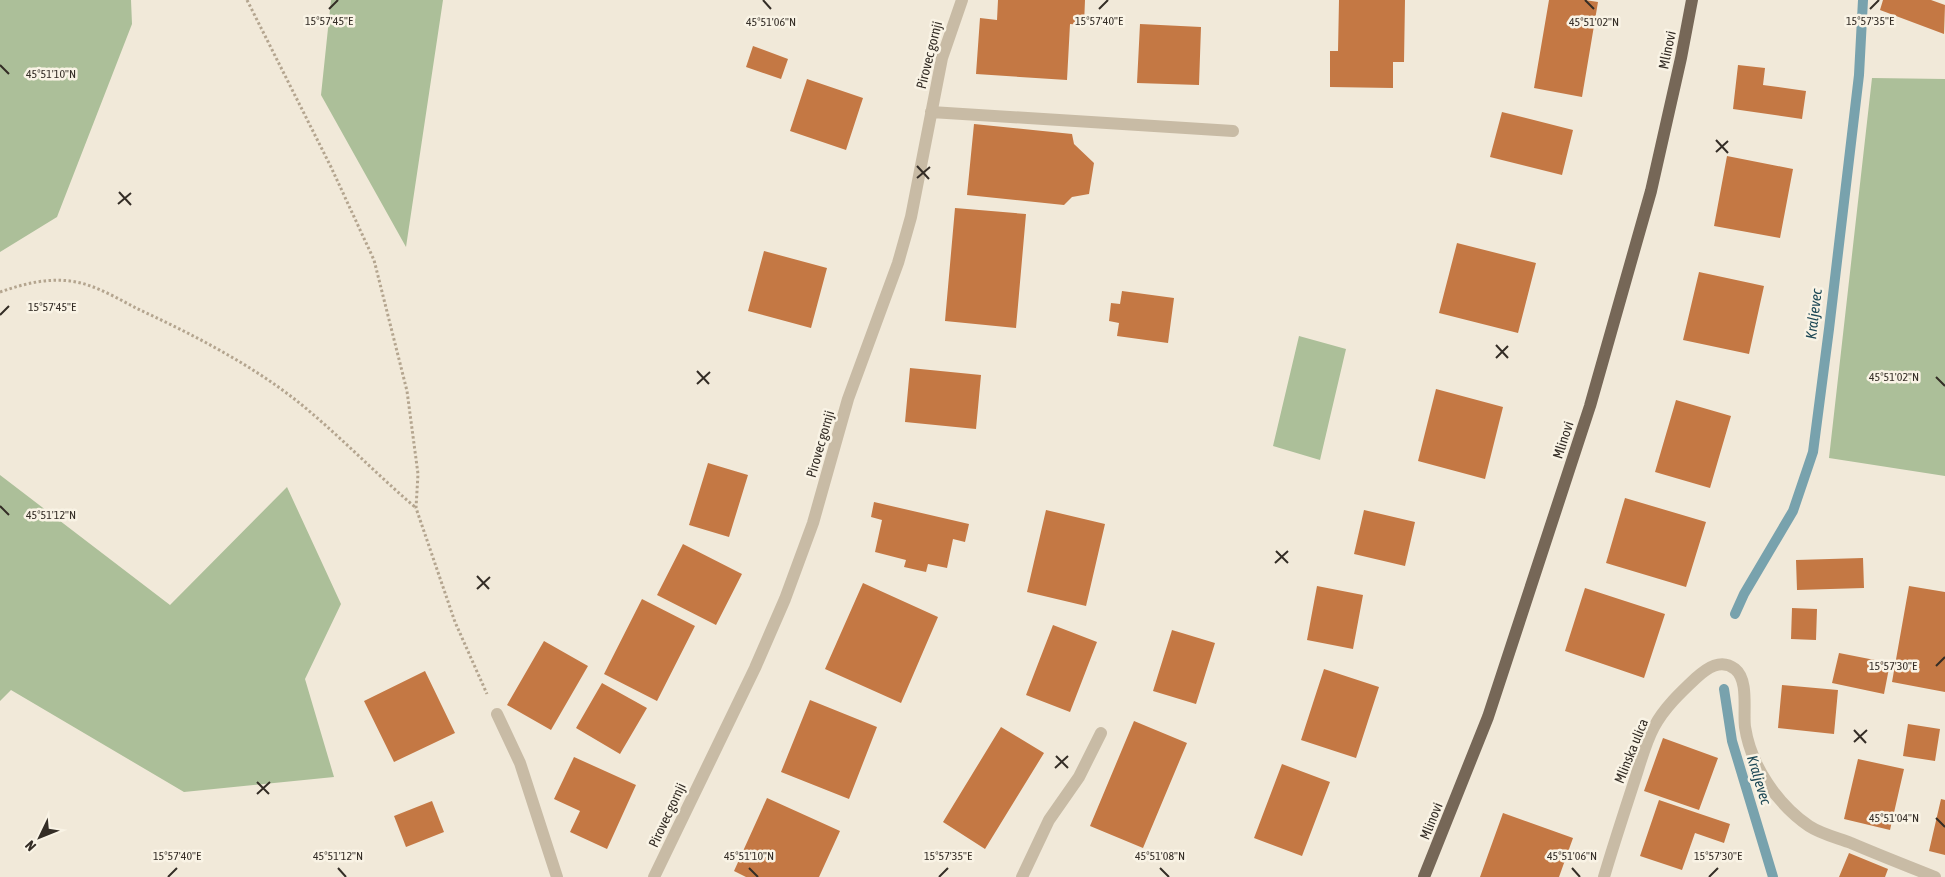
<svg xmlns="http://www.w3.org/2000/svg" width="1945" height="877" viewBox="0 0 1945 877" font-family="'Asap Condensed',sans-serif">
<rect width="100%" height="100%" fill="#f1e9d9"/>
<!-- green -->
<path fill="#acbf99" d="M0,0H131L132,24L57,217L0,252Z
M331,0H443L406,247L321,95Z
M1872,78L1945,79V476L1829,458Z
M1299,336L1346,349L1320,460L1273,446Z
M0,475L170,605L287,487L341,604L305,679L334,777L184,792L11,690L0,701Z"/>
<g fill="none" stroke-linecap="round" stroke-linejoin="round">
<!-- stream -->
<path stroke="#78a2ad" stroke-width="10" d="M1735,614L1744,594L1793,511L1813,452L1829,329L1859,75L1863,0
M1724,689L1732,741L1773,877"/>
</g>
<!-- building -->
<path fill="#c47844" d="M998,0H1085L1084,25L1070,24L1067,80L976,74L980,18L997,20Z
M1339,0H1405L1404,62H1393V88L1330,87V51H1338Z
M1549,0H1585L1598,2L1582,97L1534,88Z
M1883,0H1931L1945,5L1944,34L1880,10Z
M1140,24L1201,27L1199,85L1137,83Z
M753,46L788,59L781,79L746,67Z
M1738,65L1765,68L1763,85L1806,91L1802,119L1733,109Z
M807,79L863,98L846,150L790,131Z
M1502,112L1573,130L1562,175L1490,157Z
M974,124L1072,134L1074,144L1094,163L1089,194L1072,197L1064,205L967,195Z
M1727,156L1793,169L1780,238L1714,226Z
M955,208L1026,214L1016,328L945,321Z
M1457,243L1536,263L1518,333L1439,313Z
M764,251L827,268L811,328L748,311Z
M1699,272L1764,286L1749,354L1683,340Z
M1122,291L1174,298L1168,343L1117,336L1119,323L1109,321L1111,303L1120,304Z
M910,368L981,375L976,429L905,422Z
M1436,389L1503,407L1485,479L1418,461Z
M1676,400L1731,416L1710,488L1655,472Z
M708,463L748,475L729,537L689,525Z
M1625,498L1706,522L1686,587L1606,563Z
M874,502L969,524L965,542L953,539L947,568L928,564L926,572L904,567L906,560L875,552L882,520L871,517Z
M1046,510L1105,524L1086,606L1027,592Z
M1364,510L1415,522L1405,566L1354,554Z
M683,544L742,574L716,625L657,595Z
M1863,558L1864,588L1797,590L1796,560Z
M863,583L938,617L901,703L825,669Z
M1317,586L1363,595L1353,649L1307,640Z
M1909,586L1945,592V692L1892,682Z
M1585,588L1665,614L1644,678L1565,651Z
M642,599L695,626L657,701L604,674Z
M1792,608L1817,609L1816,640L1791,639Z
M1053,625L1097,642L1070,712L1026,695Z
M1172,630L1215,643L1196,704L1153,691Z
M544,641L588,666L551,730L507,705Z
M1839,653L1890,663L1884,694L1832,683Z
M1324,669L1379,687L1356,758L1301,740Z
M425,671L455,733L394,762L364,701Z
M602,683L647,708L620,754L576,728Z
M1782,685L1838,690L1834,734L1778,728Z
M810,700L877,727L849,799L781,772Z
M1134,721L1187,743L1143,848L1090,826Z
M1908,724L1940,729L1935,761L1903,756Z
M1001,727L1044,753L985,849L943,822Z
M1663,738L1718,758L1699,810L1644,791Z
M574,757L636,785L607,849L570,832L580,811L554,799Z
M1858,759L1904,769L1890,830L1844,819Z
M1282,764L1330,782L1302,856L1254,838Z
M767,798L840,831L819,877H746L734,871Z
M1941,799L1945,800V855L1929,851Z
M1659,800L1730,824L1724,843L1695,833L1682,870L1640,856Z
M432,801L444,832L406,847L394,816Z
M1503,813L1573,838L1559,877H1480Z
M1849,853L1888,869L1885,877H1839Z"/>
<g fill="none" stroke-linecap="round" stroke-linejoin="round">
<!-- path -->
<path stroke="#b4a58f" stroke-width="3" stroke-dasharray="2.5 2.5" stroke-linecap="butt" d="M247,0L331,167L374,260L407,391L418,474L416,508L455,622L487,694
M0,292C23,284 46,278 70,281C95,284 118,299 140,310C194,335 250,364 297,401C338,434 375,473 415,507"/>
<!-- minor -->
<path stroke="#c8bba5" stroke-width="12" d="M931,112L1233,131
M497,714L520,763L557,877
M654,877L755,668L785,599L813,523L848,399L898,263L911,217L942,58L962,0
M1022,877L1049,820L1079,777L1101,733
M1604,877C1614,843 1625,810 1636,776C1641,760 1646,742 1654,727C1664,708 1681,692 1696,678C1707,668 1721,658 1735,669C1749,680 1743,711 1745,727C1751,766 1777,804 1809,826C1821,834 1838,838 1851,843C1879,855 1907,866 1935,877"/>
<!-- major -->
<path stroke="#766757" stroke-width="12" d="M1424,877L1488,717L1590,406L1651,191L1681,58L1692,0"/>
</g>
<!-- ticks -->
<path fill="none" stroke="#342d26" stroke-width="2" d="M763,0L771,9M1585,0L1594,9M329,9L338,0M1099,9L1108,0M1870,9L1879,0M0,65L9,74M1716,140L1728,153M1716,152L1728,141M917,166L929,179M917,178L930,167M119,192L131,205M118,204L131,193M0,315L9,306M1496,345L1508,358M1496,358L1508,346M697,371L709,384M1936,377L1945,386M697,384L710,372M0,506L9,515M1276,551L1288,563M1275,563L1288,551M477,576L489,589M477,589L490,577M1936,666L1945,657M1854,730L1866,743M1854,742L1867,730M1056,756L1068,768M1055,768L1068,756M257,782L269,794M257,794L270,782M1936,818L1945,827M338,868L346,877M749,868L758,877M1160,868L1169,877M1572,868L1580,877M168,877L177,868M939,877L948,868M1709,877L1718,868"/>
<g text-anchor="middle" stroke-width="5" stroke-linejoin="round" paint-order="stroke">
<!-- street labels -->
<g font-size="14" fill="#342d26" stroke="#f9f3e5">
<text transform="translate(1667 50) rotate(-78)" y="5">Mlinovi</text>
<text transform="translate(929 55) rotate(-76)" y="5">Pirovec gornji</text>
<text transform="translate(1563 440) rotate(-72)" y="5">Mlinovi</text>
<text transform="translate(820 444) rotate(-74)" y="5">Pirovec gornji</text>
<text transform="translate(1631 751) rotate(-68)" y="5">Mlinska ulica</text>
<text transform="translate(667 815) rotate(-65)" y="5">Pirovec gornji</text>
<text transform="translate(1431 821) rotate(-68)" y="5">Mlinovi</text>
</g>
<!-- water labels -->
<g font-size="15" font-style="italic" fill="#1d4855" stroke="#f9f3e5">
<text transform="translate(1814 314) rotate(-83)" y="5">Kraljevec</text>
<text transform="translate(1759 780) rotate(73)" y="5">Kraljevec</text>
</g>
</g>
<g font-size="12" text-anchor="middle" fill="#342d26" stroke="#f9f3e5" stroke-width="5" stroke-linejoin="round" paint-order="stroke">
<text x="329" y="25">15°57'45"E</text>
<text x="1099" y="25">15°57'40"E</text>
<text x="1870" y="25">15°57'35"E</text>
<text x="771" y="26">45°51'06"N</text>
<text x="1594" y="26">45°51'02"N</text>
<text x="51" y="78">45°51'10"N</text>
<text x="52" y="311">15°57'45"E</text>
<text x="1894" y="381">45°51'02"N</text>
<text x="51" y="519">45°51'12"N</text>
<text x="1893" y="670">15°57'30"E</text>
<text x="1894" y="822">45°51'04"N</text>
<text x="338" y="860">45°51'12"N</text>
<text x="749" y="860">45°51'10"N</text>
<text x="1160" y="860">45°51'08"N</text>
<text x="1572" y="860">45°51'06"N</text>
<text x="177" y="860">15°57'40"E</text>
<text x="948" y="860">15°57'35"E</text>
<text x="1718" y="860">15°57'30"E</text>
</g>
<!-- north arrow -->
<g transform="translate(40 837) rotate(227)" stroke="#f9f3e5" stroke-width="4" paint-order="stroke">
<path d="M0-4L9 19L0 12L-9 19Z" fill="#342d26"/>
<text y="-8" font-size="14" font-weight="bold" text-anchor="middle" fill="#342d26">N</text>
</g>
</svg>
